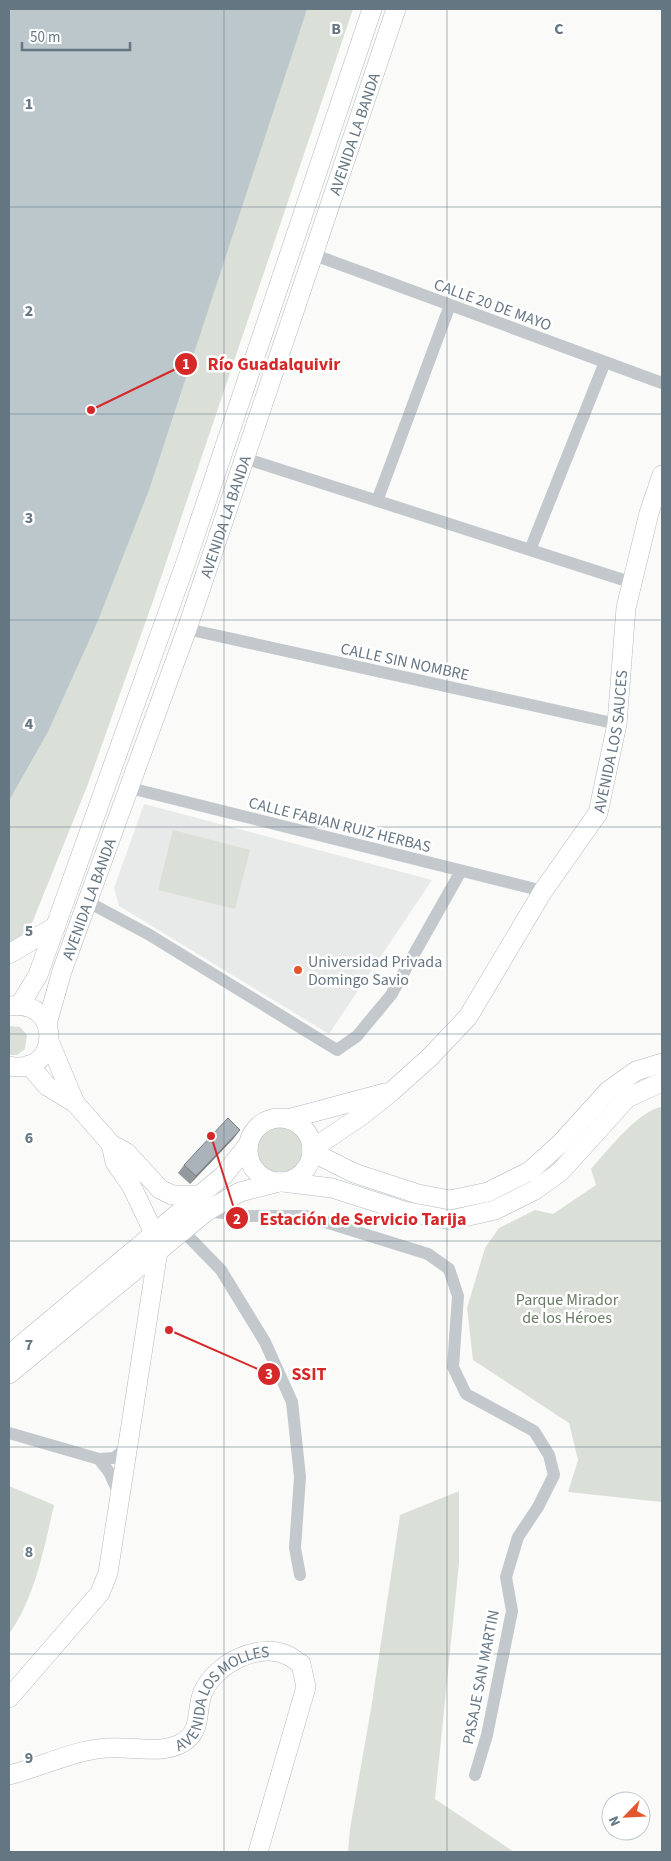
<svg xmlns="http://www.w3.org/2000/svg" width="671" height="1861" viewBox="0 0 671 1861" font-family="'Source Sans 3',sans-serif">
<rect width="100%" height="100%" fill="#fafaf8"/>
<!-- built -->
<path fill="#e8e9e9" d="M144,804L432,880L329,1034L119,906L114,888Z"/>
<!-- green -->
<path fill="#dadfd7" d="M306,9H353L154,598L88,784L28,933L9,943V801L48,732L95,628Z
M173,830L250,850L235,909L158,890Z
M9,1026L20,1027L27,1035L25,1049L17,1055H9Z
M662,1107V1502L568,1492L578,1460L569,1423L473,1360L467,1308L485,1248L499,1228L535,1210L553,1214L596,1185L591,1169C606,1152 640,1109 662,1107Z
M257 1149a23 23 0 1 1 46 0a23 23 0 1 1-46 0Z
M9,1486L54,1505C44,1548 35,1598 9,1634Z
M459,1491V1563L435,1799L514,1852H348L350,1829L372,1703L400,1515Z"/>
<!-- water -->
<path fill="#bbc7cb" d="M9,9H307L149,490L95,628L48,732L9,801Z"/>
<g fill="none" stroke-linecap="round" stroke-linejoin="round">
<!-- secondary casing -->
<g stroke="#b3babf" stroke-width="20">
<g id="secondary">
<path d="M9,954L56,926"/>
<path d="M20,1005L38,975L186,562L372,9"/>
<path id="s1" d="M47,1024L62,971L187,629L396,9"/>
<path d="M49,1041L75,1103"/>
<path d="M29,1065L47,1086L75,1103L111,1144L127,1153L160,1189L172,1195H200"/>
<path d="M9,1066C61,1077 63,998 10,1006"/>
<circle cx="280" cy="1150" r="32"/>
<path d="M288,1119L385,1093"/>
<path d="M111,1144L115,1162L131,1185L154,1233L162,1242"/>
<path id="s2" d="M312,1149L361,1116L391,1092L429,1058L468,1017L543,891L598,813L617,724L626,608L649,513L662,475"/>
<path d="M312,1152L354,1173L418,1194L450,1200L488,1192L530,1171L561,1143L608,1091L636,1071L662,1063"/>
<path d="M283,1182L332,1188L404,1211L451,1220L495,1210L535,1190L560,1172L627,1098L662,1082"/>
<path d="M9,1355L224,1175L248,1145"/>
<path d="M9,1374L207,1211L240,1192L279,1182"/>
<path d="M9,1698L100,1593L108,1573L158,1251"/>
<path id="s3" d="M9,1775C42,1767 73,1750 107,1748C131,1746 161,1755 182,1743C203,1731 195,1711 203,1692C215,1664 259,1641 289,1656C293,1658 297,1662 301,1664L306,1687L258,1852"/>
</g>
</g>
<!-- street -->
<path stroke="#c3c8cc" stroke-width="12" d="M312,254L662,383
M244,458L633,583
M377,501L450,305
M530,550L605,362
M187,629L617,724
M130,788L543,891
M88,902L148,934L337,1050L357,1036L391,995L461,871
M207,1211L246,1216H306L428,1254L449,1269L458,1296L453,1367L466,1394L534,1431L549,1455L554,1475L538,1507L518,1537L506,1577L512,1611L487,1735L475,1775
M182,1230L221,1270L265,1342L292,1402L300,1477L295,1548L300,1575
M9,1433L99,1459L109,1472L119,1494
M99,1459L114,1458L128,1447"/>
<!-- secondary -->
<use href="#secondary" stroke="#fff" stroke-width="19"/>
</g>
<!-- wall -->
<path fill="#929a9f" d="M234,1138L190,1184L178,1173L184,1165Z"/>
<!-- shaded-wall -->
<path fill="#777d82" d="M240,1130L234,1138L190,1184L196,1176Z"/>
<!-- building -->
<path fill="#aab3b9" stroke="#777d82" d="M228,1118L240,1130L196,1176L184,1165Z"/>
<!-- grid -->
<path fill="none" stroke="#657683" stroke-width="1" stroke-opacity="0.55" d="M224,9V1852M447,9V1852M9,207H662M9,414H662M9,620H662M9,827H662M9,1034H662M9,1241H662M9,1447H662M9,1654H662"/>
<!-- markers -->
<circle fill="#e4572e" stroke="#fff" stroke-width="2" cx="298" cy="970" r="5"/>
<g text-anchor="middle" stroke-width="5" stroke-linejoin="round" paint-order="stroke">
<!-- street labels -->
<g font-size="16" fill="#657683" stroke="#fff">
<text dy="6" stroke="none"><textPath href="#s1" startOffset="942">AVENIDA LA BANDA</textPath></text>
<text transform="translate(493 304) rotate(20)" y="6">CALLE 20 DE MAYO</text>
<text dy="6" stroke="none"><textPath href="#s1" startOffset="538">AVENIDA LA BANDA</textPath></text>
<text transform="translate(405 661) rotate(12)" y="6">CALLE SIN NOMBRE</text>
<text dy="6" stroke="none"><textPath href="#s2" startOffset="520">AVENIDA LOS SAUCES</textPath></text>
<text transform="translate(340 824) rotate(14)" y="6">CALLE FABIAN RUIZ HERBAS</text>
<text dy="6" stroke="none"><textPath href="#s1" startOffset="132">AVENIDA LA BANDA</textPath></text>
<text transform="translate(480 1677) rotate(-79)" y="6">PASAJE SAN MARTIN</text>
<text dy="6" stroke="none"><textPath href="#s3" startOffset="244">AVENIDA LOS MOLLES</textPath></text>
</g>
<!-- poi labels -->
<g font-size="16" fill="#657683" stroke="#fff" text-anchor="start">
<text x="308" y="967">Universidad Privada<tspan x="308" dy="18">Domingo Savio</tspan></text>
</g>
<!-- park labels -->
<g font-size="16" fill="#687a64" stroke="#fff">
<text x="567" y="1305">Parque Mirador<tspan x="567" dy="18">de los Héroes</tspan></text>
</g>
</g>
<g font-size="16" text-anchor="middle" font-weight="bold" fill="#657683" stroke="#fff" stroke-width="5" stroke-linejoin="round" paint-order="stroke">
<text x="336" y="34">B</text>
<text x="559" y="34">C</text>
<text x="29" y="109">1</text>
<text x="29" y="316">2</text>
<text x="29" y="523">3</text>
<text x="29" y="729">4</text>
<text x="29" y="936">5</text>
<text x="29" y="1143">6</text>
<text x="29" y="1350">7</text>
<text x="29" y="1557">8</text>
<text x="29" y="1763">9</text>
</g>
<!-- callouts -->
<path fill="none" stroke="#d62828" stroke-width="2" d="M91 410L186 364M211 1136L237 1218M169 1330L269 1374"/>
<g fill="#d62828" stroke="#fff" stroke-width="2">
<circle cx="91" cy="410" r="5"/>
<circle cx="211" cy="1136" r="5"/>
<circle cx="169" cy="1330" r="5"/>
<circle cx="186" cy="364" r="12"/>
<circle cx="237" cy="1218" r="12"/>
<circle cx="269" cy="1374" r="12"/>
</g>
<g font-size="15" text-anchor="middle" font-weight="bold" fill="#fff">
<text x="186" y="369">1</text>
<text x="237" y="1224">2</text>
<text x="269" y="1379">3</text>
</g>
<g font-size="18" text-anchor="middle" font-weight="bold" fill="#d62828" stroke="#fff" stroke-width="5" stroke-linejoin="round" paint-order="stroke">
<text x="274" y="370">Río Guadalquivir</text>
<text x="363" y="1225">Estación de Servicio Tarija</text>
<text x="309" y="1380">SSIT</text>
</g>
<!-- border -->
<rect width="671" height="1861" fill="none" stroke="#657683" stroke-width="20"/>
<!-- north arrow -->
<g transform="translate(626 1816) rotate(246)"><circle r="24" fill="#ffffff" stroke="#c1c8cd"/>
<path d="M0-4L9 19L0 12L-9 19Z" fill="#e4572e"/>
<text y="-8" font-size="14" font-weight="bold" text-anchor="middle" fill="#657683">N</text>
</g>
<!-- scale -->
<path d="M22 42v8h108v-8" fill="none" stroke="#657683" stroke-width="2.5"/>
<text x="30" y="42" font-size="15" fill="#657683" stroke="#ffffff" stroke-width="4" paint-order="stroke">50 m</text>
</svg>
